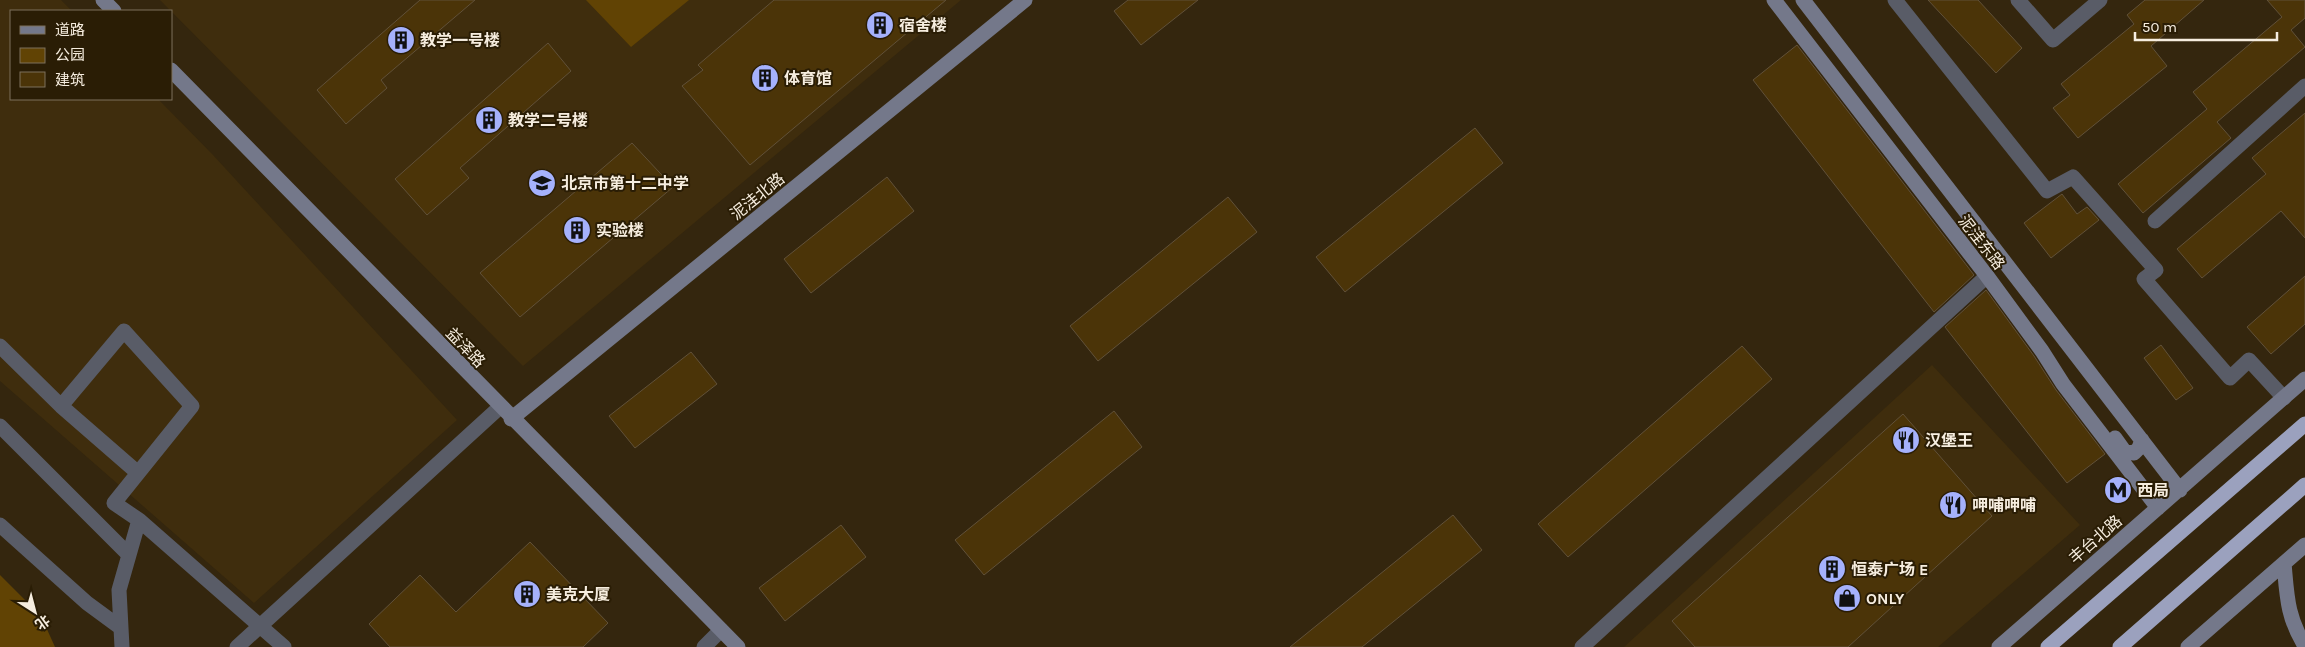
<svg xmlns="http://www.w3.org/2000/svg" width="2305" height="647" viewBox="0 0 2305 647" font-family="Karla,'Noto Sans SC',sans-serif">
<rect width="100%" height="100%" fill="#34260e"/>
<!-- built -->
<path fill="#3f2d0d" d="M0,0H61L72,11H11V99H158L213,155L457,420L254,603L0,381Z
M160,0H961L523,366Z
M1932,365L2080,525L1938,647H1624Z"/>
<!-- green -->
<path fill="#614304" d="M586,0H689L631,47Z
M0,575L41,616L55,647H0Z"/>
<!-- building -->
<path fill="#4b3408" stroke="#615139" d="M420,0H475L381,80L387,88L346,124L317,90Z
M774,0H946L750,165L682,86L703,70L698,65Z
M1128,0H1198L1141,45L1114,11Z
M1928,0H1978L2022,48L1996,73Z
M2145,0H2204L2151,46L2167,66L2078,138L2053,108L2070,95L2061,84L2134,24L2127,15Z
M2267,0H2305V18L2291,30L2305,47L2217,122L2231,138L2143,213L2118,184L2207,109L2193,92L2282,17Z
M548,43L571,71L460,168L469,178L427,215L395,179Z
M1797,45L1974,275L1934,312L1753,80Z
M2305,113V238L2281,211L2202,278L2177,249L2266,174L2252,158Z
M1475,128L1503,163L1345,292L1316,257Z
M632,143L673,187L520,317L480,273Z
M887,177L914,211L811,293L784,259Z
M2062,194L2077,214L2087,207L2099,220L2051,258L2024,223Z
M1228,197L1257,232L1098,361L1070,326Z
M2305,276V324L2271,354L2247,327Z
M1986,290L2034,356L2056,390L2105,454L2067,483L1945,327Z
M2161,345L2193,388L2176,400L2144,358Z
M1742,346L1772,379L1568,557L1538,524Z
M691,352L717,384L635,448L609,416Z
M1114,411L1142,447L984,575L955,540Z
M1903,414L1992,516L1848,647H1695L1672,621Z
M1453,515L1482,550L1362,647H1290Z
M841,525L866,557L785,621L759,588Z
M530,542L608,623L583,647H390L369,624L420,575L456,612Z"/>
<g fill="none" stroke-linecap="round" stroke-linejoin="round">
<!-- street -->
<path stroke="#595c67" stroke-width="15" d="M1895,0L2047,191L2073,177L2156,270L2144,279L2230,378L2249,360L2284,398
M2018,0L2053,40L2100,0
M2155,221L2305,86
M0,346L61,406L124,331L192,406L114,503L139,520
M61,406L138,473
M0,426L129,555
M0,525L87,603L121,628
M122,647L119,590L139,520L284,647
M237,647L500,407
M704,647L721,630
M1582,647L1987,276"/>
<!-- secondary -->
<path stroke="#74788a" stroke-width="15" d="M103,0L114,11
M1774,0L1987,276L2042,351L2063,384L2158,508
M1803,0L2180,490
M171,70L738,647
M511,419L1025,0
M2115,438L2125,452L2134,453L2139,448L2142,440
M2284,563C2287,596 2287,617 2305,646
M1999,647L2305,379
M2188,647L2305,545"/>
<!-- highway -->
<path stroke="#9ba1be" stroke-width="15" d="M2048,647L2305,424
M2120,647L2305,485"/>
</g>
<!-- icons -->
<defs>
<g id="building-disc" transform="scale(1.4375)"><circle r="9.5" fill="#a5b1fc" stroke="#2a1d05"/><path d="M-4-6H4V6H1V3H-1V6H-4ZM-2.5-4.3h1.7v1.8h-1.7ZM.8-4.3h1.7v1.8H.8ZM-2.5-1h1.7V.8h-1.7ZM.8-1h1.7V.8H.8Z" fill="#111"/></g>
<g id="school-disc" transform="scale(1.4375)"><circle r="9.5" fill="#a5b1fc" stroke="#2a1d05"/><path d="M0-5L7-2L0 1L-7-2ZM-4 1L0 2.5L4 1V4Q0 6-4 4Z" fill="#111"/></g>
<g id="restaurant-disc" transform="scale(1.4375)"><circle r="9.5" fill="#a5b1fc" stroke="#2a1d05"/><path d="M-5-6h1v4h1v-4h1v4h1v-4h1v5L-1.5 .5V6h-2V.5L-5-1ZM5-6V6H3V1.5H1.5Q1.5-4 5-6Z" fill="#111"/></g>
<g id="metro-disc" transform="scale(1.4375)"><circle r="9.5" fill="#a5b1fc" stroke="#2a1d05"/><path d="M-5.5 5V-5H-3L0 0L3-5H5.5V5H3V-.5L0 4L-3-.5V5Z" fill="#111"/></g>
<g id="shop-disc" transform="scale(1.4375)"><circle r="9.5" fill="#a5b1fc" stroke="#2a1d05"/><path d="M-5-2.5h2.3a2.7 3.5 0 0 1 5.4 0H5L5.5 6h-11ZM-1.5-2.5h3a1.5 2.3 0 0 0-3 0Z" fill="#111"/></g>
</defs>
<g fill-rule="evenodd">
<use href="#building-disc" x="880" y="25"/>
<use href="#building-disc" x="401" y="40"/>
<use href="#building-disc" x="765" y="78"/>
<use href="#building-disc" x="489" y="120"/>
<use href="#school-disc" x="542" y="183"/>
<use href="#building-disc" x="577" y="230"/>
<use href="#restaurant-disc" x="1906" y="440"/>
<use href="#metro-disc" x="2118" y="490"/>
<use href="#restaurant-disc" x="1953" y="505"/>
<use href="#building-disc" x="1832" y="569"/>
<use href="#building-disc" x="527" y="594"/>
<use href="#shop-disc" x="1847" y="598"/>
</g>
<g text-anchor="middle" stroke-width="4" stroke-linejoin="round" paint-order="stroke">
<!-- poi labels -->
<g font-size="16" font-weight="bold" fill="#f6eddf" stroke="#2a1d05" text-anchor="start">
<text x="899" y="31">宿舍楼</text>
<text x="420" y="46">教学一号楼</text>
<text x="784" y="84">体育馆</text>
<text x="508" y="126">教学二号楼</text>
<text x="561" y="189">北京市第十二中学</text>
<text x="596" y="236">实验楼</text>
<text x="1925" y="446">汉堡王</text>
<text x="2137" y="496">西局</text>
<text x="1972" y="511">呷哺呷哺</text>
<text x="1851" y="575">恒泰广场 E</text>
<text x="546" y="600">美克大厦</text>
<text x="1866" y="604">ONLY</text>
</g>
<!-- street labels -->
<g font-size="16" fill="#f6eddf" stroke="#2a1d05">
<text transform="translate(757 196) rotate(-39)" y="6">泥洼北路</text>
<text transform="translate(1982 242) rotate(52)" y="6">泥洼东路</text>
<text transform="translate(466 347) rotate(46)" y="6">益泽路</text>
<text transform="translate(2095 539) rotate(-41)" y="6">丰台北路</text>
</g>
</g>
<!-- legend -->
<rect x="10" y="10" width="162" height="90" fill="#2a1d05" stroke="#7c705c"/>
<rect x="20" y="26" width="25" height="8" fill="#74788a" stroke="#7c705c"/>
<text x="55" y="35" font-size="15" fill="#f6eddf">道路</text>
<rect x="20" y="48" width="25" height="15" fill="#614304" stroke="#7c705c"/>
<text x="55" y="60" font-size="15" fill="#f6eddf">公园</text>
<rect x="20" y="72" width="25" height="15" fill="#4b3408" stroke="#7c705c"/>
<text x="55" y="85" font-size="15" fill="#f6eddf">建筑</text>
<!-- north arrow -->
<g transform="translate(35 612) rotate(144)" stroke="#2a1d05" stroke-width="4" paint-order="stroke">
<path d="M0-4L9 19L0 12L-9 19Z" fill="#f6eddf"/>
<text y="-8" font-size="14" font-weight="bold" text-anchor="middle" fill="#f6eddf">北</text>
</g>
<!-- scale -->
<path d="M2135 32v8h142v-8" fill="none" stroke="#f6eddf" stroke-width="2.5"/>
<text x="2142" y="32" font-size="15" fill="#f6eddf" stroke="#2a1d05" stroke-width="4" paint-order="stroke">50 m</text>
</svg>
